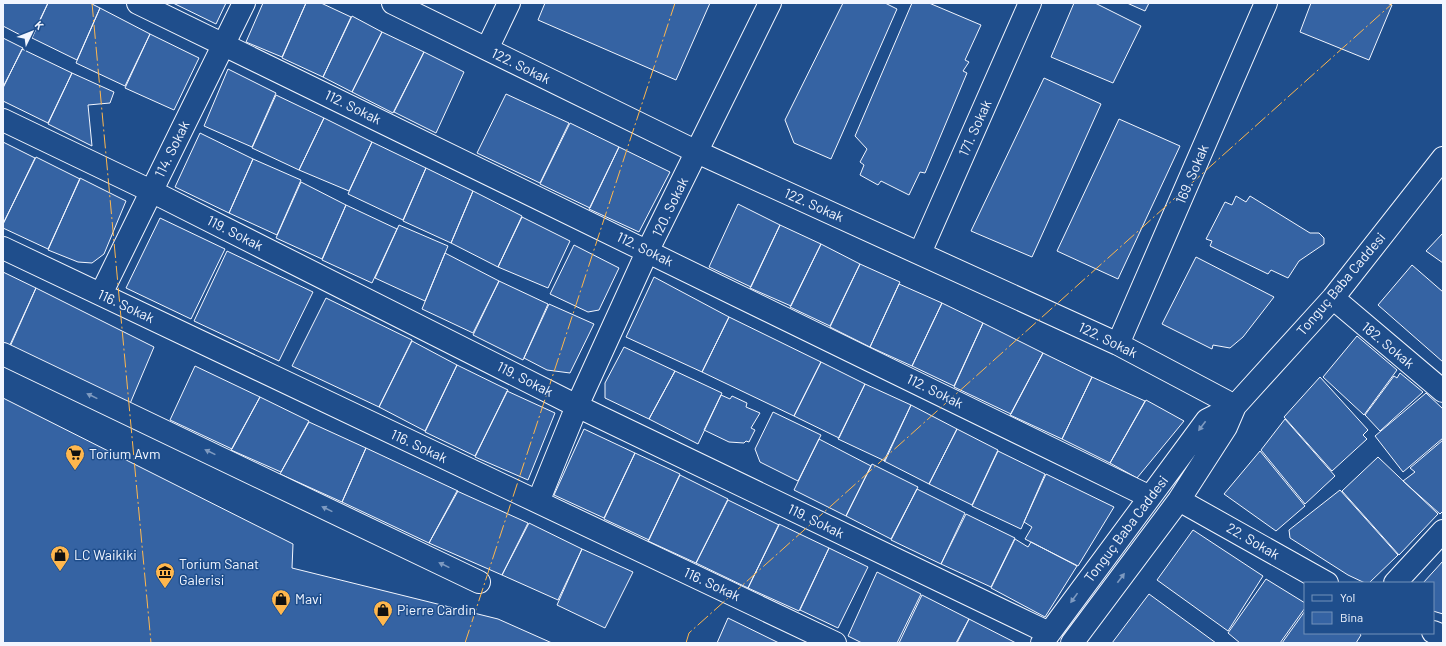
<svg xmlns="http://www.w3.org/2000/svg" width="1446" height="646" viewBox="0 0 1446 646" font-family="Barlow,sans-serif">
<rect width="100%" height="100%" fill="#1f4e8c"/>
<!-- building -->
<path fill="#3563a3" stroke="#f2f6ff" d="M3,3H48L30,40L3,26Z
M48,3H90L100,8L77,60L32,38Z
M173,3H226L216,24Z
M263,3H306L282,57L246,42Z
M306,3H321L351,17L323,77L282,58Z
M545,3H710L676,80L538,20Z
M843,3H885L897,9L831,159L794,143L785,120Z
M912,3H929L981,25L965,60L969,62L963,71L967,73L925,173L920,172L909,195L881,181L878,185L860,175L864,165L860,162L867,149L855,136Z
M1074,3H1095L1141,26L1113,83L1051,57Z
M1127,3H1149L1145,11Z
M1311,3H1387L1392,5L1369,60L1300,32Z
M100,8L150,34L125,86L76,63Z
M352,16L382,32L352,92L323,77Z
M382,32L424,52L393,113L352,92Z
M150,34L199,58L174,110L125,88Z
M3,38L23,48L3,87Z
M22,49L72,73L48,123L3,101V88Z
M424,52L464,72L436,133L394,112Z
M228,69L276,93L252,147L204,126Z
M72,73L114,92L110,103L88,105L92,146L48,124Z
M1044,78L1101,104L1032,257L971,231Z
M506,94L569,123L540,183L477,153Z
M276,95L324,118L299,170L252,148Z
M324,118L372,142L349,191L299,170Z
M1119,119L1180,146L1118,279L1057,251Z
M570,123L619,147L590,208L540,184Z
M200,133L253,159L229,213L175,187Z
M3,142L35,158L3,224Z
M372,142L426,168L403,220L348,194Z
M619,147L670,172L639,232L589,209Z
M36,157L80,179L48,249L3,228V224Z
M253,159L301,180L277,235L229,213Z
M426,168L473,191L451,243L403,221Z
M80,178L126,201L104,254L92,263L78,262L48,250Z
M301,182L346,205L322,259L276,238Z
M473,191L522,216L498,267L451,243Z
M1236,196L1246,202L1250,196L1310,233H1319L1324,238V244L1299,261L1288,278L1271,270L1268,274L1210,246L1212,241L1206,239L1225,202L1232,205Z
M738,204L780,225L751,287L709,267Z
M346,205L397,229L372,283L322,260Z
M522,217L570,241L548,288L498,267Z
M160,218L225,249L191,319L126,288Z
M399,225L448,246L425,301L375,278Z
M780,225L821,244L791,306L750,288Z
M1443,233V263L1426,251Z
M821,244L860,264L830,326L790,307Z
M574,245L619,268L599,310L588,312L550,294Z
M227,251L313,292L279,361L194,321Z
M445,253L499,281L473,333L422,309Z
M1196,257L1274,297L1243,337L1230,348L1213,345L1212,349L1162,324Z
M860,264L900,282L870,347L830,327Z
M1412,265L1443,292V362L1378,305Z
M3,272L36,288L9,347L3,344Z
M654,277L729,317L702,372L626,337Z
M499,281L548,304L523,360L473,335Z
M899,284L942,303L912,366L870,347Z
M36,288L154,347L129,406L9,349Z
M326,298L412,340L379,407L292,366Z
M942,303L983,323L954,386L912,366Z
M549,304L594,324L570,373L547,370L524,358Z
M729,317L821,362L794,416L702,372Z
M983,323L1043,353L1011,414L954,387Z
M1357,336L1397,370L1364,415L1323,377Z
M412,341L457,365L425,431L379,407Z
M624,347L675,371L649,419L605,398V383Z
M1043,353L1092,377L1062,439L1010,415Z
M821,362L865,384L839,438L794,416Z
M457,365L508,390L475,456L425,432Z
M195,366L260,397L232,449L170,420Z
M675,371L722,393L698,444L649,419Z
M1400,373L1423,392L1380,431L1365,415L1394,376L1397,378Z
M1092,377L1145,401L1110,463L1062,439Z
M1320,377L1368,430L1363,435L1367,439L1332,471L1284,417Z
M865,384L911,405L885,461L838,439Z
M507,391L555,413L528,480L475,457Z
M1426,393L1443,409V438L1403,472L1375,436Z
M721,395L730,399L732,396L747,403L746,407L760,413L751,428L755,430L749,442L746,441L744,443L729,442L704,430Z
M260,397L309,421L281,472L231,450Z
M3,398L293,544L292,568L498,619L552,643H3Z
M1146,400L1184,421L1137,478L1110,463Z
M911,405L957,429L929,484L884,461Z
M773,412L821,435L798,481L760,462L755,449Z
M1285,419L1335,476L1305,504L1261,450Z
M309,422L366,448L342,502L280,474Z
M584,429L635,453L604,518L554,495Z
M957,429L998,450L972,505L929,484Z
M819,439L871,466L846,516L794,490Z
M1443,440V511L1440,514L1403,481L1415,472L1410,468Z
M366,448L458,491L429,543L342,502Z
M998,451L1045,474L1021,529L972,506Z
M1260,451L1305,506L1276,531L1224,494Z
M635,453L680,474L649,540L604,519Z
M1378,457L1438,514L1399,555L1342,491Z
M872,464L918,487L891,539L846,516Z
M1046,474L1114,507L1078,566L1025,539L1032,527L1024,522Z
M680,475L728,499L696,563L648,541Z
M917,489L965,513L941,564L891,540Z
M1340,490L1398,555L1369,583H1365L1348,575L1290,538L1289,530Z
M457,491L528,523L502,575L429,543Z
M728,500L779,525L748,588L696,563Z
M966,514L1015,538L991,587L941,564Z
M529,523L582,549L558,600L502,575Z
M779,524L829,548L799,611L748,588Z
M1193,530L1263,576L1228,631L1157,580Z
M1015,539L1028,547L1031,542L1077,566L1045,617L991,588Z
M829,548L868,567L838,628L800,610Z
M582,549L633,572L605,628L557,605Z
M1443,561V614L1433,611V583H1423Z
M877,572L921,594L897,643H862L848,636Z
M1266,579L1305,603V608L1280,643H1240L1228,633Z
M1149,594L1216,643H1112Z
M922,595L969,619L956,643H899Z
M1305,611V633H1359L1361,635L1356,643H1282Z
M728,618L779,643H717Z
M969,619L1016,643H957Z"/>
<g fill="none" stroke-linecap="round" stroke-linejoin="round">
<!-- minor casing -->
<g stroke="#f2f6ff" stroke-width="24">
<path id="minor" d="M138,3L1150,497
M393,3L697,152L1118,344L1235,406
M487,49L509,3
M3,120L151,191L577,406L1049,633
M3,248L835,643
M920,253L1030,3
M101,294L244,3
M1333,298L1443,391
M1118,344L1266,3
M3,354L479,582
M1179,500L1327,583
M538,502L577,406L648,250L770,3
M1395,583L1443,531
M1433,632L1443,636
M1042,643L1207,420L1235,406
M1072,643L1179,500L1226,427L1235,406L1333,298L1443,158"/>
</g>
<!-- minor -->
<use href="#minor" stroke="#1f4e8c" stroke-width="22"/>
<!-- power -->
<path stroke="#ffb74d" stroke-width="1" stroke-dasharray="14 3 2 3" stroke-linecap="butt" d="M92,3L151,643
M465,643L675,3
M686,643L689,633L1393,3"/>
</g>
<!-- one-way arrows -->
<defs><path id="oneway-solid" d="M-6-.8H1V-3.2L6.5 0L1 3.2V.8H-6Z"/></defs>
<g fill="#7e9ac0">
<use href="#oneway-solid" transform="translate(92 396) rotate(-154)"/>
<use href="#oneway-solid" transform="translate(1202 426) rotate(127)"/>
<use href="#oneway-solid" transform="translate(210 452) rotate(-154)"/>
<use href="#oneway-solid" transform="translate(327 509) rotate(-154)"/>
<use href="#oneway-solid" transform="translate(444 565) rotate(-154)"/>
<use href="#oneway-solid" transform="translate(1121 578) rotate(-53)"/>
<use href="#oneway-solid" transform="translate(1074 598) rotate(126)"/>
</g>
<!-- icons -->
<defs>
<g id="supermarket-pin" transform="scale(1)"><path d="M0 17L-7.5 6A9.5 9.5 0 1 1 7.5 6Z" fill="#ffb74d" stroke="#1f4e8c"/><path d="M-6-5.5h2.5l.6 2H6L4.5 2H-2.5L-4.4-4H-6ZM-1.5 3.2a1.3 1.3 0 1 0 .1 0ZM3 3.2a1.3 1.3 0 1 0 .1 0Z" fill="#111"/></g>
<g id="shop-pin" transform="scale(1)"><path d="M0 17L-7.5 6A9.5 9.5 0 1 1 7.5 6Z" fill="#ffb74d" stroke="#1f4e8c"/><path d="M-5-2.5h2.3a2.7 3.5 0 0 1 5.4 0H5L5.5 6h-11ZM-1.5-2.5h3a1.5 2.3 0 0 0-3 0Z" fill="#111"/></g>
<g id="museum-pin" transform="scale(1)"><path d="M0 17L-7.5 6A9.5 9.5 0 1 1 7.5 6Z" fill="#ffb74d" stroke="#1f4e8c"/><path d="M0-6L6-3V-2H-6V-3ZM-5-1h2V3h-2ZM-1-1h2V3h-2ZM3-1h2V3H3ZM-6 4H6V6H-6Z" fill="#111"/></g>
</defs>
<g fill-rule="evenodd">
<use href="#supermarket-pin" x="75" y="454"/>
<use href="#shop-pin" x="60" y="555"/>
<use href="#museum-pin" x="165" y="572"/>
<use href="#shop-pin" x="281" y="599"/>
<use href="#shop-pin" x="383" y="610"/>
</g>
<g text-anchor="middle" stroke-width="3" stroke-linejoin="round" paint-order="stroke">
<!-- street labels -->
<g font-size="14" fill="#f2f6ff" stroke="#1f4e8c">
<text transform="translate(521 66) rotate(26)" y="5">122. Sokak</text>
<text transform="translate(353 107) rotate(26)" y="5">112. Sokak</text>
<text transform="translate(975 128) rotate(-66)" y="5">171. Sokak</text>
<text transform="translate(172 149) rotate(-64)" y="5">114. Sokak</text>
<text transform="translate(1192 174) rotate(-67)" y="5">169. Sokak</text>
<text transform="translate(814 205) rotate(24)" y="5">122. Sokak</text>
<text transform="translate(670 207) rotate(-64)" y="5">120. Sokak</text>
<text transform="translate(235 233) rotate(27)" y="5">119. Sokak</text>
<text transform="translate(645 249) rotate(26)" y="5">112. Sokak</text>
<text transform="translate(1341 284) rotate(-50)" y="5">Tonguç Baba Caddesi</text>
<text transform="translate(126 306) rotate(25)" y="5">116. Sokak</text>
<text transform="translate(1108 340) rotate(26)" y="5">122. Sokak</text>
<text transform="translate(1388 345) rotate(40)" y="5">182. Sokak</text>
<text transform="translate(525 379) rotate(27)" y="5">119. Sokak</text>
<text transform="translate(935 391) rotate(26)" y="5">112. Sokak</text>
<text transform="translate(419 446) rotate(25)" y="5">116. Sokak</text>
<text transform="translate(816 521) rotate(26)" y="5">119. Sokak</text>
<text transform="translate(1126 529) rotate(-53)" y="5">Tonguç Baba Caddesi</text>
<text transform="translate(1253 541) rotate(30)" y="5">22. Sokak</text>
<text transform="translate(712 584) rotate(25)" y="5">116. Sokak</text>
</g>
<!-- poi labels -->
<g font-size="14" fill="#f2f6ff" stroke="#1f4e8c" text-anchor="start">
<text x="89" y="459">Torium Avm</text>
<text x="74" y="560">LC Waikiki</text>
<text x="179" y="569">Torium Sanat<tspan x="179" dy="16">Galerisi</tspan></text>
<text x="295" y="604">Mavi</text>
<text x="397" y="615">Pierre Cardin</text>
</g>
</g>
<!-- border -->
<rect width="1446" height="646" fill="none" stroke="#f2f6ff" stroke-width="8"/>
<!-- legend -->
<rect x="1304" y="582" width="130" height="52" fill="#1f4e8c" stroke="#7391ba"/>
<rect x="1312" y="595" width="20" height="6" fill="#1f4e8c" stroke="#7391ba"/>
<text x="1340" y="602" font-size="12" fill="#f2f6ff">Yol</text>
<rect x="1312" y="612" width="20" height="12" fill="#3563a3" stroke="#7391ba"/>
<text x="1340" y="622" font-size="12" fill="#f2f6ff">Bina</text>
<!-- north arrow -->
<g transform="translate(32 32) rotate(47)" stroke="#1f4e8c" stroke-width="3" paint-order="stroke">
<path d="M0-3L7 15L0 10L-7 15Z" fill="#f2f6ff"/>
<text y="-6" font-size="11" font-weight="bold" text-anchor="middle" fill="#f2f6ff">K</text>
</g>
</svg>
